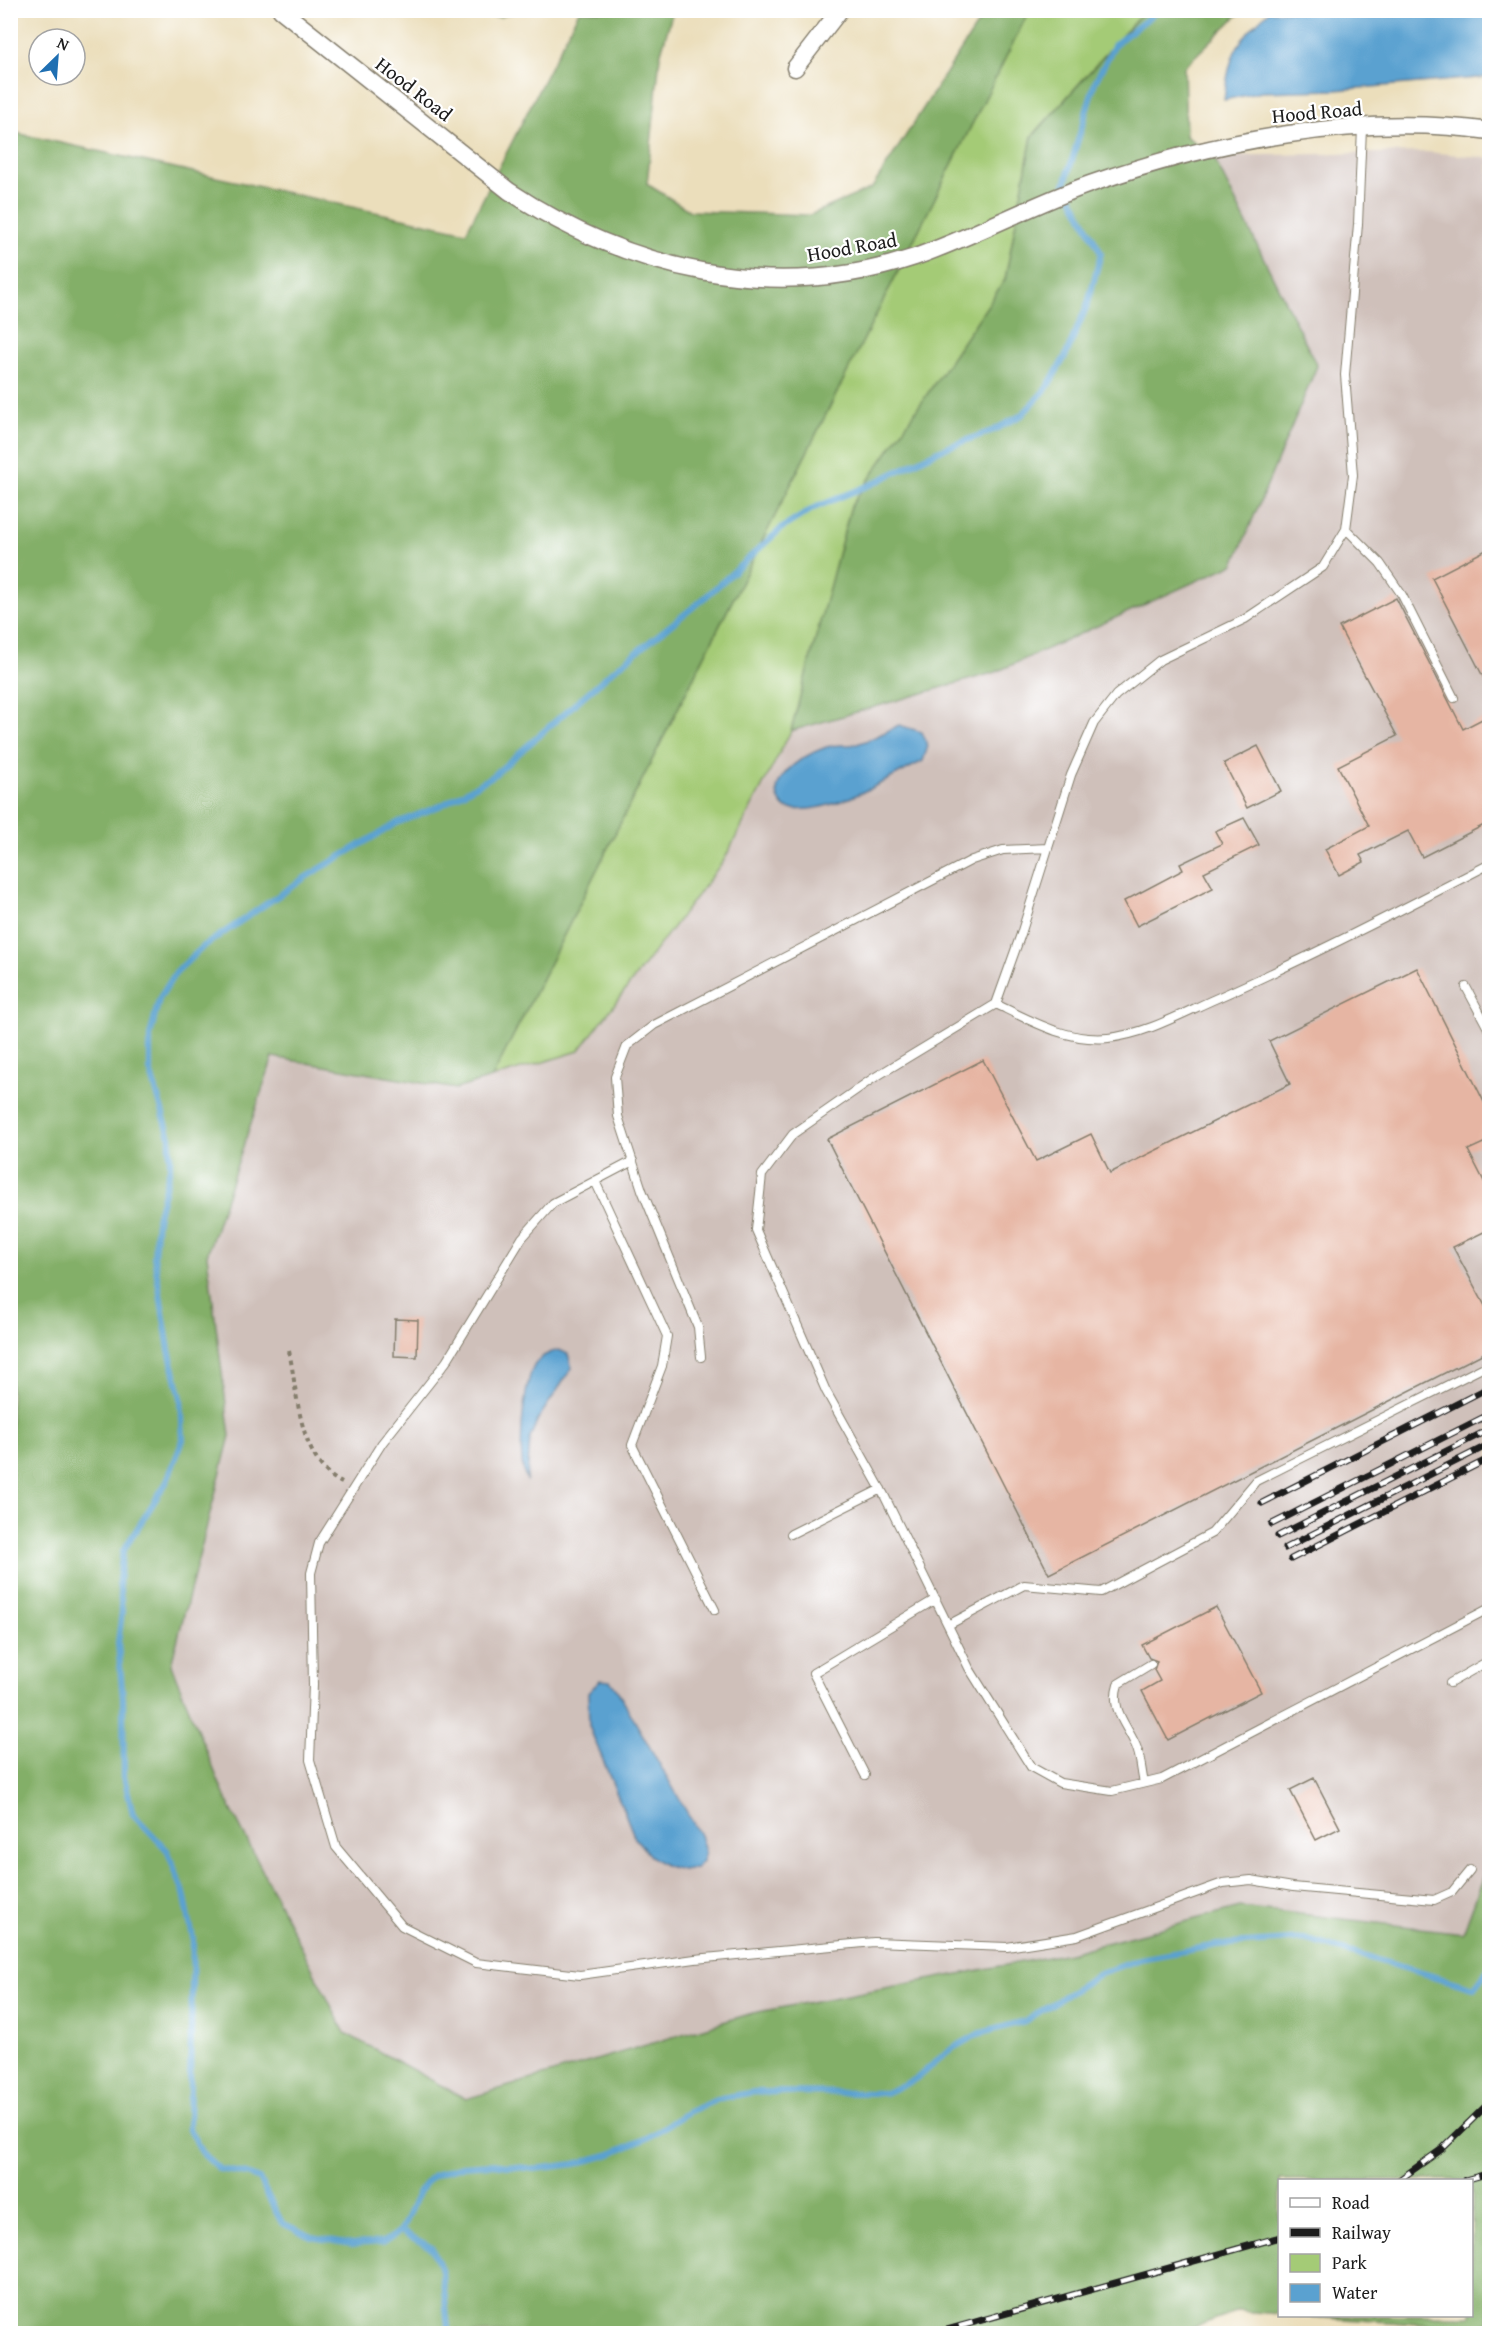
<svg xmlns="http://www.w3.org/2000/svg" width="1500" height="2344" viewBox="0 0 1500 2344" font-family="'Gentium Book Plus',serif">
<rect width="100%" height="100%" fill="#fff"/>
<filter id="ink" filterUnits="userSpaceOnUse"><feTurbulence type="fractalNoise" baseFrequency=".0167" numOctaves="2"/><feDisplacementMap in="SourceGraphic" scale="12" xChannelSelector="R" yChannelSelector="G"/><feConvolveMatrix kernelMatrix="1 2 1 2 8 2 1 2 1" color-interpolation-filters="sRGB"/></filter>
<filter id="wash" filterUnits="userSpaceOnUse"><feTurbulence type="fractalNoise" baseFrequency=".008" numOctaves="4" result="noise"/><feDisplacementMap in="SourceGraphic" scale="24" xChannelSelector="R" yChannelSelector="G"/><feGaussianBlur stdDeviation="1.35" result="paint"/><feColorMatrix in="noise" values="0 0 0 0 0 0 0 0 0 0 0 0 0 0 0 0 0 1.4 0 .05"/><feComposite in="paint" operator="in"/></filter>
<g filter="url(#wash)">
<rect width="100%" height="100%" fill="#ebdebb"/>
<!-- industrial -->
<path fill="#cfc0ba" d="M1428,152L1489,158L1490,1862L1463,1933L1240,1907L1069,1953L753,2013L466,2099L345,2033L225,1797L171,1665L230,1436L207,1255L273,1056L456,1089L579,1051L724,860L791,731L996,672L1317,366L1213,156Z
M1489,2323V2333H1441L1440,2325L1477,2328Z"/>
<!-- green -->
<path fill="#a4cb76" stroke="#607449" stroke-width="1.5" d="M432,11H518L500,17Z
M1029,11H1144L1032,136L1005,280L851,506L791,731L724,860L579,1051L492,1078Z"/>
<!-- forest -->
<path fill="#83af67" stroke="#506642" stroke-width="1.5" d="M579,11H673L660,56L647,184L690,211L810,215L872,188L986,11H1029L492,1078L456,1089L273,1057L207,1255L230,1436L171,1665L225,1797L345,2033L466,2099L753,2013L1069,1953L1240,1907L1463,1933L1489,1862V2323L1477,2328L1299,2316H1472V2180H1280L1279,2314L1238,2311L1178,2333L11,2334V132L466,232Z
M1144,11H1242L1184,67L1186,136L1213,156L1317,366L1234,564L996,672L791,731L851,506L1005,280L1032,137Z"/>
<!-- water -->
<path fill="#5aa1d0" stroke="#3b5e76" stroke-width="1.5" d="M1269,11H1489V77L1336,90L1262,92L1224,100C1229,55 1235,42 1269,11Z
M899,725L922,732L928,746L923,761C885,780 827,818 785,808C760,783 801,756 824,748C834,744 846,746 857,744C871,740 886,732 899,725Z
M559,1350L568,1354L572,1368L538,1419L530,1438L527,1480C516,1461 523,1388 533,1368C538,1357 548,1353 559,1350Z
M600,1680L610,1681L617,1690L700,1835L705,1852L702,1861L696,1868L683,1870L666,1866L650,1856L635,1838L589,1726L588,1693Z"/>
<g fill="none" stroke-linecap="round" stroke-linejoin="round">
<!-- stream -->
<path stroke="#5aa1d0" stroke-width="6" d="M1159,10L1115,44L1095,82L1065,184L1101,253L1088,303L1065,357L1046,389L1022,415L994,430L940,450L872,484L814,508L782,528L701,601L610,673L493,776L442,805L397,823L306,877L204,946L176,972L159,999L150,1036V1070L170,1137V1168L157,1219L154,1256L169,1350L181,1398L183,1440L166,1483L123,1551L119,1580L122,1612L118,1643L123,1699L124,1777L133,1814L167,1850L184,1893L193,1938L189,2129L202,2153L219,2169L247,2174L259,2179L282,2223L312,2237L352,2244L383,2242L401,2231L419,2191L433,2175L462,2166L492,2164L534,2169L575,2164L611,2154L647,2138L688,2112L721,2098L754,2092L885,2093L916,2079L948,2051L978,2034L1025,2021L1101,1973L1140,1959L1217,1945L1304,1939L1474,1988L1490,1967
M401,2231L432,2248L442,2271L448,2327"/>
</g>
<g id="blocks">
<!-- building -->
<path fill="#e6b5a3" d="M1490,548V690L1432,578Z
M1396,598L1463,729L1490,715V822L1422,857L1408,831L1360,855L1364,862L1339,875L1325,849L1369,826L1338,766L1397,736L1339,627Z
M1258,746L1281,791L1247,808L1224,763Z
M1244,818L1259,845L1204,872L1213,888L1137,926L1124,901L1183,870L1180,864L1222,844L1215,831Z
M1417,968L1490,1114V1140L1468,1150L1490,1193V1229L1453,1247L1490,1315V1350L1049,1574L827,1139L983,1060L1036,1161L1091,1134L1110,1173L1290,1084L1269,1041Z
M395,1319L418,1320L417,1357L394,1356Z
M1216,1607L1261,1692L1168,1740L1142,1691L1160,1681L1154,1670L1157,1661L1149,1658L1142,1645Z
M1314,1778L1340,1828L1316,1840L1290,1790Z"/>
</g>
</g>
<g filter="url(#ink)">
<use href="#blocks" fill-opacity="0" stroke="#847d6c" stroke-width="1.5"/>
<g fill="none" stroke-linecap="round" stroke-linejoin="round">
<!-- service casing -->
<g stroke="#847d6c" stroke-width="10">
<path id="service" d="M1362,128L1358,224L1345,375L1353,475L1346,529L1323,567L1245,619L1160,660L1116,695L1094,723L1071,775L1021,934L996,1004L872,1079L793,1134L762,1175L756,1230L826,1391L884,1495L969,1668L1031,1767L1060,1783L1112,1791L1162,1779L1490,1608
M1346,529L1380,563L1402,595L1454,698
M1466,987L1490,1032
M996,1004C1031,1021 1068,1042 1108,1038C1146,1034 1181,1014 1215,999C1308,958 1399,911 1490,864
M633,1161L553,1203L522,1238L446,1362L382,1443L319,1543L311,1573L313,1685L310,1760L336,1847L402,1926L476,1963L580,1975L695,1959L874,1942L1007,1947L1077,1936L1223,1883L1251,1880L1293,1887L1434,1900L1452,1892L1470,1870
M595,1181L667,1336L662,1366L632,1445L715,1610
M701,1357L698,1327L642,1190L618,1116L615,1077L627,1046L654,1025L972,860L1003,850L1048,848
M791,1534L881,1489
M948,1625L1024,1585L1101,1592L1212,1533L1256,1481L1490,1364
M1450,1683L1490,1660
M865,1775L813,1673L936,1599
M1144,1783C1141,1771 1141,1757 1136,1746C1126,1723 1110,1710 1118,1684L1151,1664"/>
</g>
<!-- minor casing -->
<g stroke="#847d6c" stroke-width="19">
<path id="minor" d="M281,10L509,191C630,271 774,304 915,257C975,236 1031,205 1090,184C1214,140 1359,113 1490,131
M795,68L840,10"/>
</g>
<!-- path -->
<path stroke="#847d6c" stroke-width="4" stroke-dasharray="4.5 4.5" stroke-linecap="butt" d="M289,1351C298,1393 298,1461 342,1483"/>
<!-- service -->
<use href="#service" stroke="#fff" stroke-width="8"/>
<!-- minor -->
<use href="#minor" stroke="#fff" stroke-width="16"/>
<!-- rail casing -->
<g stroke="#1c1c1c" stroke-width="7">
<path id="rail" d="M1262,1503L1490,1387
M1272,1524L1490,1414
M1278,1536L1490,1429
M1285,1548L1490,1444
M1291,1559L1490,1458
M1399,2180L1442,2149L1490,2102
M1465,2180L1490,2173
M932,2334L1280,2237"/>
</g>
<!-- rail -->
<use href="#rail" stroke="#fff" stroke-width="4.5" stroke-dasharray="14" stroke-linecap="butt"/>
</g>
</g>
<g text-anchor="middle" stroke-width="4.5" stroke-linejoin="round" paint-order="stroke">
<!-- street labels -->
<g font-size="20" fill="#1c1c1c" stroke="#fff">
<text transform="translate(414 89) rotate(38)" y="7">Hood Road</text>
<text transform="translate(1317 112) rotate(-5)" y="7">Hood Road</text>
<text transform="translate(852 247) rotate(-10)" y="7">Hood Road</text>
</g>
</g>
<!-- margin -->
<rect width="1500" height="2344" fill="none" stroke="#fff" stroke-width="36"/>
<!-- legend -->
<rect x="1278" y="2179" width="195" height="138" fill="#ffffff" stroke="#a4a4a4" stroke-width="1.5"/>
<rect x="1290" y="2198" width="30" height="9" fill="#ffffff" stroke="#a4a4a4" stroke-width="1.5"/>
<text x="1332" y="2209" font-size="18" fill="#1c1c1c">Road</text>
<rect x="1290" y="2228" width="30" height="9" fill="#1c1c1c" stroke="#a4a4a4" stroke-width="1.5"/>
<text x="1332" y="2239" font-size="18" fill="#1c1c1c">Railway</text>
<rect x="1290" y="2254" width="30" height="18" fill="#a4cb76" stroke="#a4a4a4" stroke-width="1.5"/>
<text x="1332" y="2269" font-size="18" fill="#1c1c1c">Park</text>
<rect x="1290" y="2284" width="30" height="18" fill="#5aa1d0" stroke="#a4a4a4" stroke-width="1.5"/>
<text x="1332" y="2299" font-size="18" fill="#1c1c1c">Water</text>
<!-- north arrow -->
<g transform="translate(57 57) rotate(25)"><circle r="28" fill="#ffffff" stroke="#a4a4a4" stroke-width="1.5"/>
<path d="M0-4.5L10 22L0 15L-10 22Z" fill="#1f6fb2"/>
<text y="-9" font-size="16" font-weight="bold" text-anchor="middle" fill="#1c1c1c">N</text>
</g>
</svg>
